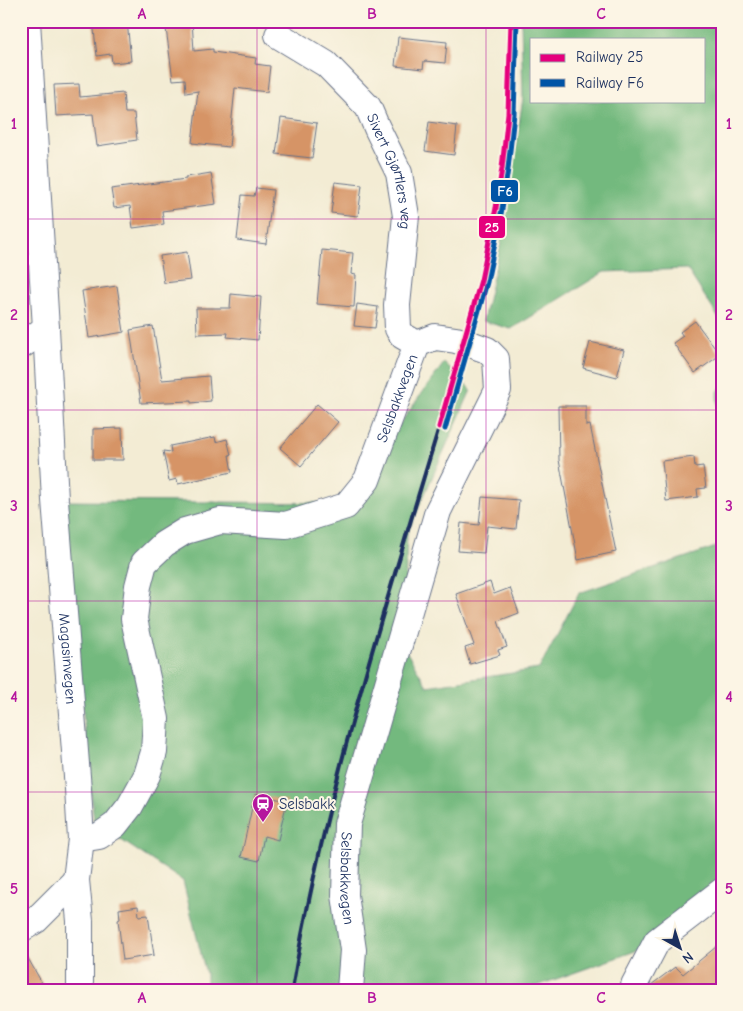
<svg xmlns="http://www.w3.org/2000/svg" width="743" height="1011" viewBox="0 0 743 1011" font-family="'Comic Neue',sans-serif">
<rect width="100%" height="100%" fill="#fcf5e5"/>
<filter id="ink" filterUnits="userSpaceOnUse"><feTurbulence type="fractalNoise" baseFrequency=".02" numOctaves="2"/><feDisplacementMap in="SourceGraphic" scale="10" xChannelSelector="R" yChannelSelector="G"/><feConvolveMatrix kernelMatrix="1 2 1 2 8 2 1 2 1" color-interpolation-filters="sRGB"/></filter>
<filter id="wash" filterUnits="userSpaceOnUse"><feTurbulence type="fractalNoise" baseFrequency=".0096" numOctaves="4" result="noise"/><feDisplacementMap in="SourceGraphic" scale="20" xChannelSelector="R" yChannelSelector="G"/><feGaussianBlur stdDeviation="1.12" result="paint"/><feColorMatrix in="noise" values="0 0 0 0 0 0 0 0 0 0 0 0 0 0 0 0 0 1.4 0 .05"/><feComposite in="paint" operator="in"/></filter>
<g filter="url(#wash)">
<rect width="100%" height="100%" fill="#f3ecd4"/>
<!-- forest -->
<path fill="#73b97e" stroke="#47746e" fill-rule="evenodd" d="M521,21H722V323L687,269L604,272L511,329L483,321L500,247L523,98ZM532,39H704V101H532Z
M444,363L471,390L407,534L403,646L427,686L539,669L579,593L722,545V898L641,949L531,988V990H206V974L183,881L94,822L62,501L342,503Z
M722,385V491L717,394Z"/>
<g id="blocks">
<!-- building -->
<path fill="#d69466" d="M93,21H127L131,61L112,63L111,54L97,56Z
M165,21H192L194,51L213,49V52L256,58L255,64L270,66L267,92L235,88L229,147L192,143L198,91L186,93L185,79L173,80Z
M398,37L447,42L445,63L424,61L423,69L395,66Z
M79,84L80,97L123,93L125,113H134L137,140L97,146L93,114L56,116L54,85Z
M281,118L317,123L312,158L276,154Z
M429,122L457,126L454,155L425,151Z
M211,173L216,204L162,211L164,224L133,228L130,206L114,208L111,189L186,179V177Z
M335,182L362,185L358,216L331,213Z
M256,188L273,190L266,244L237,240L242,195L254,196Z
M322,250L353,253L351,274L356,275L354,307L317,304Z
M187,252L191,280L164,283L160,256Z
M117,286L124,332L89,338L82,291Z
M231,294L261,297L258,340L227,337L228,333L197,334L196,308H230Z
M357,304L378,307L375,328L354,326Z
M695,321L720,355L695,373L673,343L683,336L680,332Z
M153,326L162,380L209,376L211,401L191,403V401L141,403L130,330Z
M590,342L624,350L617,377L583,368Z
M317,404L338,422L301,466L280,448Z
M558,406H586V426L590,425L616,552L578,560L559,460Z
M122,428L123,460H93V429Z
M215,437L216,442L227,439L231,455H229L232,472L178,484L177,479L169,481L163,451L171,452L170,446Z
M694,457L695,467L703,466L706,488L697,489L698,497L666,501L662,461Z
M482,497L519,500L516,529L487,526L484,553L458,551L461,523L479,525Z
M490,582L494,594L510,588L519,613L498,621L507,647L498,650L500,655L470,664L465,648L474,645L456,594Z
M255,794L287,801L278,840L264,836L259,861L241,857Z
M138,906L139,916L148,915L154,955L123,960L118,920L120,919L119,909Z
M722,942V990H650L651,985L675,967L676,969L677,968L683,974Z
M21,946L46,990H21Z"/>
</g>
</g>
<g filter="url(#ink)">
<use href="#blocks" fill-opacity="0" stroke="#677187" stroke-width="1"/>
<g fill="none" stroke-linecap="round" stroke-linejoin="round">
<!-- minor casing -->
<g stroke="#677187" stroke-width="28">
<g id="minor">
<path id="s1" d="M27,21L46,328L55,500L78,789L81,839L76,880L80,921V990"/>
<path id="s2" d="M278,35L326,64L368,107L377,128L399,173L406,216L397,305L398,329L403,336L417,344"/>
<path d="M21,346L46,328"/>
<path id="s3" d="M81,839L99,836L115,825L130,806L147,775L154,752L156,719L134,619L138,586L144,563L164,544L185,531L220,521L286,525L346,506L367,480L417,344L435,337L456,340L473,345L487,350L496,359L498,390L438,511L347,824L345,895L353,950L350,990"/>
<path d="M21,929L36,920L76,880"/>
<path d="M635,990L634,985L657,941L722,891"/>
</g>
</g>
<!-- minor -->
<use href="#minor" stroke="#fff" stroke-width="26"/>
<!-- rail -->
<path stroke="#1b2f5e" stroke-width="4" d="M292,990C324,798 383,613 439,427"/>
<!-- rail-1 casing -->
<g stroke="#fcf5e5" stroke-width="9">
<path id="rail-1" d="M439,427L481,280L496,208L502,168L508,113L511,21"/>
</g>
<!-- rail-2 casing -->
<g stroke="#fcf5e5" stroke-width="9">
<path id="rail-2" d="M445,429L487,282L502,209L508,169L514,114L517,21"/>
</g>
<!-- rail-1 -->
<use href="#rail-1" stroke="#e5007d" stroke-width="5"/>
<!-- rail-2 -->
<use href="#rail-2" stroke="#0054a6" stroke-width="5"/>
</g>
</g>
<!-- grid -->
<path fill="none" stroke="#b5179e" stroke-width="1" stroke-opacity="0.55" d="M257,21V990M486,21V990M21,219H722M21,410H722M21,601H722M21,792H722"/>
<!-- icons -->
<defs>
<g id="station-pin" transform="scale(1.125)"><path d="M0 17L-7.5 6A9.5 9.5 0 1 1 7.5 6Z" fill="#b5179e" stroke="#fcf5e5"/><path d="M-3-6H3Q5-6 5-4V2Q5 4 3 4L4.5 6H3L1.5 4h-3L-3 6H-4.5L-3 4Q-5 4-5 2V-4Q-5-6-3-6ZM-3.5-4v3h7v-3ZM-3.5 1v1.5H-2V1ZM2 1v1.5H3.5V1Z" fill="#fff"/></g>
</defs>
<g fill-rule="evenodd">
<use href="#station-pin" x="263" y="804"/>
</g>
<g text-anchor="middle" stroke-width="4" stroke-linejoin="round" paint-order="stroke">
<!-- street labels -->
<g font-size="15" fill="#1b2f5e" stroke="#fcf5e5">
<text dy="5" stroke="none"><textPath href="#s2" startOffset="185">Sivert Gjørtlers veg</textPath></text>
<text dy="5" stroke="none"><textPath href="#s3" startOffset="652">Selsbakkvegen</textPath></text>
<text dy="5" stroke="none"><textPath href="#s1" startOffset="639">Magasinvegen</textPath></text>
<text dy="5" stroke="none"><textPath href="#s3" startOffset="1342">Selsbakkvegen</textPath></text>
</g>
<!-- poi labels -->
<g font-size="15" fill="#1b2f5e" stroke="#fcf5e5" text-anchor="start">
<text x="279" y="809">Selsbakk</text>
</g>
</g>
<g stroke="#fcf5e5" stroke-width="2">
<rect x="490" y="179" width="29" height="24" rx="5" fill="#0054a6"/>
<rect x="478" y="215" width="28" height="24" rx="5" fill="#e5007d"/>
</g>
<g font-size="14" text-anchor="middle" font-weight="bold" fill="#fff">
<text x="505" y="196">F6</text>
<text x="492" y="232">25</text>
</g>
<!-- margin -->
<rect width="743" height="1011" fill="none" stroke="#fcf5e5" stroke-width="55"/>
<!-- legend -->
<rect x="530" y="38" width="175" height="65" fill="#fcf5e5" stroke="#a2a6af"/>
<rect x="540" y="54" width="25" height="8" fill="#e5007d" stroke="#a2a6af"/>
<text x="576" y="62" font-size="15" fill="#1b2f5e">Railway 25</text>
<rect x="540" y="79" width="25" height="8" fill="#0054a6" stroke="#a2a6af"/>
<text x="576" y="88" font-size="15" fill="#1b2f5e">Railway F6</text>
<!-- north arrow -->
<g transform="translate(680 948) rotate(141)" stroke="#fcf5e5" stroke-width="4" paint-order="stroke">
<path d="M0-4L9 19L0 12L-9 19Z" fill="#1b2f5e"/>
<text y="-8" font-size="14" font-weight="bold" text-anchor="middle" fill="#1b2f5e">N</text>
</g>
<rect x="28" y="28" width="688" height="956" fill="none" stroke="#b5179e" stroke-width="2"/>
<g font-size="16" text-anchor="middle" font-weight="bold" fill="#b5179e">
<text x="142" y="19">A</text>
<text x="372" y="19">B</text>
<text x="601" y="19">C</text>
<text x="14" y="129">1</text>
<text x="729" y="129">1</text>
<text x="14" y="320">2</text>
<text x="729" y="320">2</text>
<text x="14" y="511">3</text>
<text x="729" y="511">3</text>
<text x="14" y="702">4</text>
<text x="729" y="702">4</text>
<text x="14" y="894">5</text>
<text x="729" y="894">5</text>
<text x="142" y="1003">A</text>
<text x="372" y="1003">B</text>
<text x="601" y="1003">C</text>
</g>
</svg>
